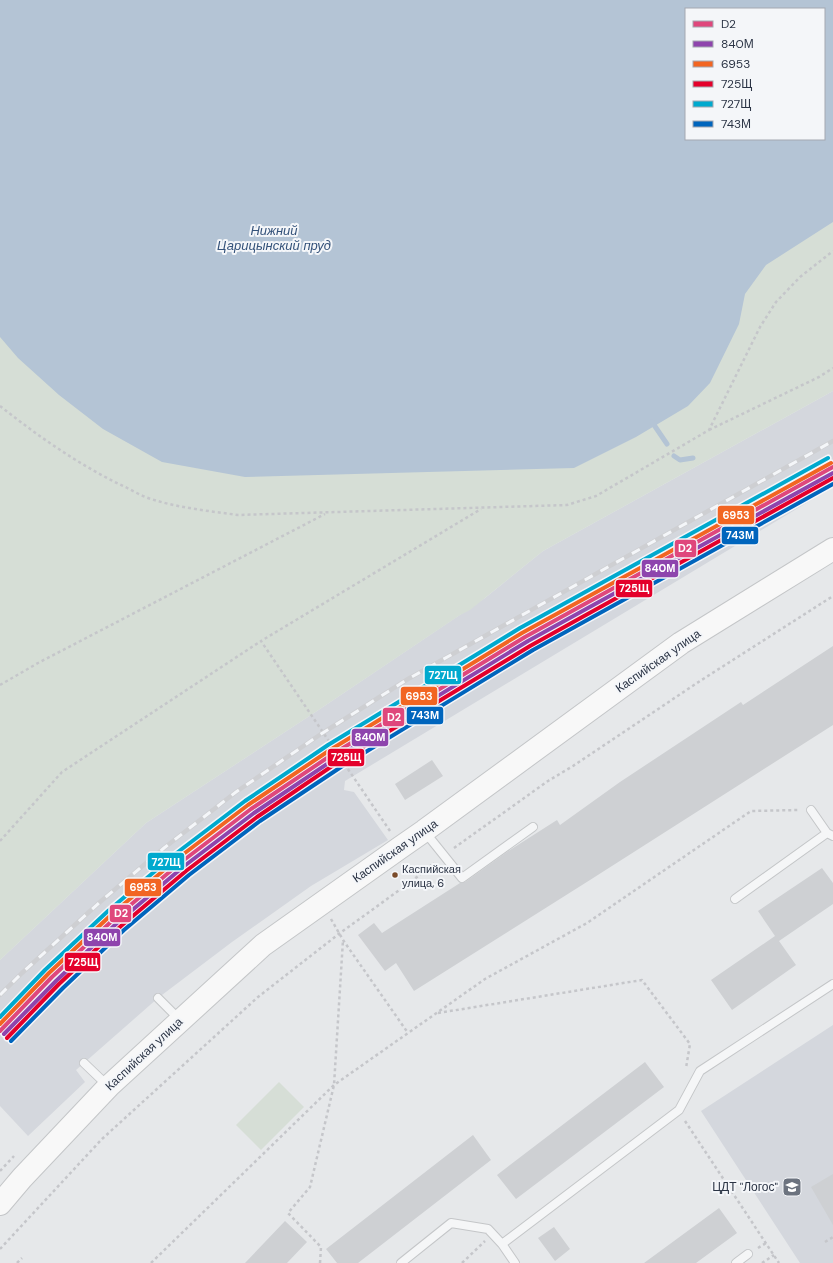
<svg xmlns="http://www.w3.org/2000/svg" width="833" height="1263" viewBox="0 0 833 1263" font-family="'DM Sans',sans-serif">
<rect width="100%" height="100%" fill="#e6e8ea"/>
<!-- built -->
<path fill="#d4d7dd" d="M833,391V487L345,781L344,790L354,792L388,840L311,886L232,942L158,998L76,1070L85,1082L28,1136L0,1106V960L146,823L311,715L485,598L543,551Z
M833,1025V1263H800L701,1111Z"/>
<!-- green -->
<path fill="#d6ded6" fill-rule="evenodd" d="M0,0H833V391L543,551L470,610L460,615L311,715L146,823L0,960ZM686,9H824V139H686Z
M279,1082L304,1107L261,1150L236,1125Z"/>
<!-- water -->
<path fill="#b4c4d5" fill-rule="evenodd" d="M0,0H833V222L766,265L745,294L739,324L710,383L688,406L636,437L574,468L245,477L162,462L103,429L59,395L18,358L0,337ZM686,9H824V139H686Z"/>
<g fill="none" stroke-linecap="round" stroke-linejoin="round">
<!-- stream -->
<path stroke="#b4c4d5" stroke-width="5" d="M652,422L667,444
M674,456L680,460L693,458"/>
</g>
<!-- building -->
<path fill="#ced0d3" d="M833,646V725L590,880L414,991L396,963L385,971L358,935L374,923L382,933L460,883L465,882L507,852L557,820L560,825L620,782L741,702L743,705Z
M432,760L443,776L405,800L395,784Z
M822,868L833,883V904L779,941L796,965L732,1010L711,980L775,936L758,911Z
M645,1062L664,1087L516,1199L497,1175Z
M473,1135L491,1160L358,1263H337L326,1249Z
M833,1174V1225L811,1187Z
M719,1208L737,1233L696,1263H644Z
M285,1221L307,1242L287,1263H245Z
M554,1227L570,1249L555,1261L538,1238Z"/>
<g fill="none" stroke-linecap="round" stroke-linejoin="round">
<!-- service casing -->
<g stroke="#c4c6c8" stroke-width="10">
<path id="service" d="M811,810L827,833L833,836
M425,832L462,878L533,827
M735,899L827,833
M158,998L180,1020
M84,1063L108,1086
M502,1244L515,1263
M401,1263L451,1223L488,1229L502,1244L679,1110L700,1071L833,984
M736,1263L748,1254"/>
</g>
<!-- secondary casing -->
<g stroke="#c4c6c8" stroke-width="24">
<path id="secondary" d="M0,1204L22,1178L109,1086L263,945L401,847L424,831L681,643L833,549"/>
</g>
<!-- path -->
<path stroke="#c5c6ca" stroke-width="2.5" stroke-dasharray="3 3" stroke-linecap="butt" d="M0,406C38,436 79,465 123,486C132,490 141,496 151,499C179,508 209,511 238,515L567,505L596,496L709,430L760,327L776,302L800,277L833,251
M709,430L819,377L833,368
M0,685L38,663L325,514
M390,831L261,641L481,509
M0,841L62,772L261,641
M454,848L548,781L573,766L700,681L833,596
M331,919L343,940L408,1033
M438,1013L642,980L690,1044L686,1068
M685,1121L779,1263
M0,1171L14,1156
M825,1242L833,1237
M758,1248L766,1243
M0,1249L102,1139L258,997L340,933L412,881L434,863
M17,1263L22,1258
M151,1263L334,1085L485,979L587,923L751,811L799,810
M320,1263L321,1247L288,1213L310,1187L334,1085L343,940
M462,1263L485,1241
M762,1263L774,1255"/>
<!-- service -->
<use href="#service" stroke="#f5f6f7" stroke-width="8"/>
<!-- secondary -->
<use href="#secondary" stroke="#f8f8f8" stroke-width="22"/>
<!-- rail casing -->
<g stroke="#cecfd2" stroke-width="4.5">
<path id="rail" d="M0,995L22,973L100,902L164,848L236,792L321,734L408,679L833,441"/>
</g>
<!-- rail -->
<use href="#rail" stroke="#f4f6f9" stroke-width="3" stroke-dasharray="9" stroke-linecap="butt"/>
<!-- rail-1 casing -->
<g stroke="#f4f6f9" stroke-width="7">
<path id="rail-1" d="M0,1031L52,977L114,919L180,863L251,809L333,754L525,637L833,467"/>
</g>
<!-- rail-2 casing -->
<g stroke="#f4f6f9" stroke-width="7">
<path id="rail-2" d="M4,1034L56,981L117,923L183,867L254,813L336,758L528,641L833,473"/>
</g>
<!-- rail-3 casing -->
<g stroke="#f4f6f9" stroke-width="7">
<path id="rail-3" d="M0,1024L49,973L111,915L177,859L248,805L330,750L522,633L831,463"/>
</g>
<!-- rail-4 casing -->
<g stroke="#f4f6f9" stroke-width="7">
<path id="rail-4" d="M7,1038L59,984L121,926L186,871L257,817L338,762L530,646L833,478"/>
</g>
<!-- rail-5 casing -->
<g stroke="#f4f6f9" stroke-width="7">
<path id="rail-5" d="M0,1017L45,970L108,911L174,855L245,801L328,745L520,628L828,458"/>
</g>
<!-- rail-6 casing -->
<g stroke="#f4f6f9" stroke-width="7">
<path id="rail-6" d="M11,1041L63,988L124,930L189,875L260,821L341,767L533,650L833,484"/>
</g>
<!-- rail-1 -->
<use href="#rail-1" stroke="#df477c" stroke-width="4"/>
<!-- rail-2 -->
<use href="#rail-2" stroke="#8e44ad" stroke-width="4"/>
<!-- rail-3 -->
<use href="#rail-3" stroke="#f26522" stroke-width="4"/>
<!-- rail-4 -->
<use href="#rail-4" stroke="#e4002b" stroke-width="4"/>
<!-- rail-5 -->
<use href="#rail-5" stroke="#00a9ce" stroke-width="4"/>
<!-- rail-6 -->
<use href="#rail-6" stroke="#0065bd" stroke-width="4"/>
</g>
<!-- icons -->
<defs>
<g id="school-square" transform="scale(1)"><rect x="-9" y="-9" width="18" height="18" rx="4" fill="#6c737f" stroke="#f4f6f9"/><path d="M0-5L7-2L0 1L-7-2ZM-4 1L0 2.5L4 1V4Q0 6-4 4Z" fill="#fff"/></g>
</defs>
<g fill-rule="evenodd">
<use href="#school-square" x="792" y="1187"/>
</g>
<!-- markers -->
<circle fill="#7a4b2a" stroke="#f4f6f9" stroke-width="1.5" cx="395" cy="875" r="3.5"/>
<g text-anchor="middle" stroke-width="4" stroke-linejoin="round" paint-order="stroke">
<!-- bus labels -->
<g font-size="11" fill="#2b3445" stroke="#f4f6f9" text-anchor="start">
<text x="402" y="873">Каспийская<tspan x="402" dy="14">улица, 6</tspan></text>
</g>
<!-- street labels -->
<g font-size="12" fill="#2b3445" stroke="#f4f6f9">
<text transform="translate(658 661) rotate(-35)" y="4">Каспийская улица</text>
<text transform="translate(395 851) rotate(-35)" y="4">Каспийская улица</text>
<text transform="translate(144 1054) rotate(-43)" y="4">Каспийская улица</text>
</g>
<!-- poi labels -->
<g font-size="12" fill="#2b3445" stroke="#f4f6f9" text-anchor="end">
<text x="778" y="1191">ЦДТ "Логос"</text>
</g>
<!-- water labels -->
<g font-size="13" font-style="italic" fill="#34527a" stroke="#f4f6f9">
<text x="274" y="235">Нижний<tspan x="274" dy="15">Царицынский пруд</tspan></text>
</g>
</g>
<g stroke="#f4f6f9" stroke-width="1.5">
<rect x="717" y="505" width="38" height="20" rx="4" fill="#f26522"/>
<rect x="721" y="526" width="38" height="19" rx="4" fill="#0065bd"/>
<rect x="674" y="539" width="23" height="19" rx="4" fill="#df477c"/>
<rect x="641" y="559" width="38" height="19" rx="4" fill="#8e44ad"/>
<rect x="615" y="579" width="38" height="19" rx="4" fill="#e4002b"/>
<rect x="424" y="665" width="38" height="20" rx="4" fill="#00a9ce"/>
<rect x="400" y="686" width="38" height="20" rx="4" fill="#f26522"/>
<rect x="406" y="706" width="38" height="19" rx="4" fill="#0065bd"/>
<rect x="382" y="707" width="23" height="20" rx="4" fill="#df477c"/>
<rect x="351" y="728" width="38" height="19" rx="4" fill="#8e44ad"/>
<rect x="327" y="748" width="38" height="19" rx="4" fill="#e4002b"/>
<rect x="147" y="852" width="38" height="19" rx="4" fill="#00a9ce"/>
<rect x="124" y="878" width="38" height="19" rx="4" fill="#f26522"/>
<rect x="109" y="904" width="23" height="19" rx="4" fill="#df477c"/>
<rect x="83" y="928" width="38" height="19" rx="4" fill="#8e44ad"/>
<rect x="64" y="952" width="37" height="20" rx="4" fill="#e4002b"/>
</g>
<g font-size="11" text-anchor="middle" font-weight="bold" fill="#fff">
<text x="736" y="519">6953</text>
<text x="740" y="539">743М</text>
<text x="685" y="552">D2</text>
<text x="660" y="572">840М</text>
<text x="634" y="592">725Щ</text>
<text x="443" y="679">727Щ</text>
<text x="419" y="700">6953</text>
<text x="425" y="719">743М</text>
<text x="394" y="721">D2</text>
<text x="370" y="741">840М</text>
<text x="346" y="761">725Щ</text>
<text x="166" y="866">727Щ</text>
<text x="143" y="891">6953</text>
<text x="121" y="917">D2</text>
<text x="102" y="941">840М</text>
<text x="83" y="966">725Щ</text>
</g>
<!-- legend -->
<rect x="685" y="8" width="140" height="132" fill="#f4f6f9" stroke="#a4a8b1"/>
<rect x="693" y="21" width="20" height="6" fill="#df477c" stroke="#a4a8b1"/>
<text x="721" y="28" font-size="12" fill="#2b3445">D2</text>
<rect x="693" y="41" width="20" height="6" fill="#8e44ad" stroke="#a4a8b1"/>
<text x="721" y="48" font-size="12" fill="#2b3445">840М</text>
<rect x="693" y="61" width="20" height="6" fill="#f26522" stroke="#a4a8b1"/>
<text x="721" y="68" font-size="12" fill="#2b3445">6953</text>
<rect x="693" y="81" width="20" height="6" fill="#e4002b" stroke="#a4a8b1"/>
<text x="721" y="88" font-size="12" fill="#2b3445">725Щ</text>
<rect x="693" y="101" width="20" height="6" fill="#00a9ce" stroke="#a4a8b1"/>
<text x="721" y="108" font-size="12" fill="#2b3445">727Щ</text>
<rect x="693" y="121" width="20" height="6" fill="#0065bd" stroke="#a4a8b1"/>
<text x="721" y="128" font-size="12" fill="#2b3445">743М</text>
</svg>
